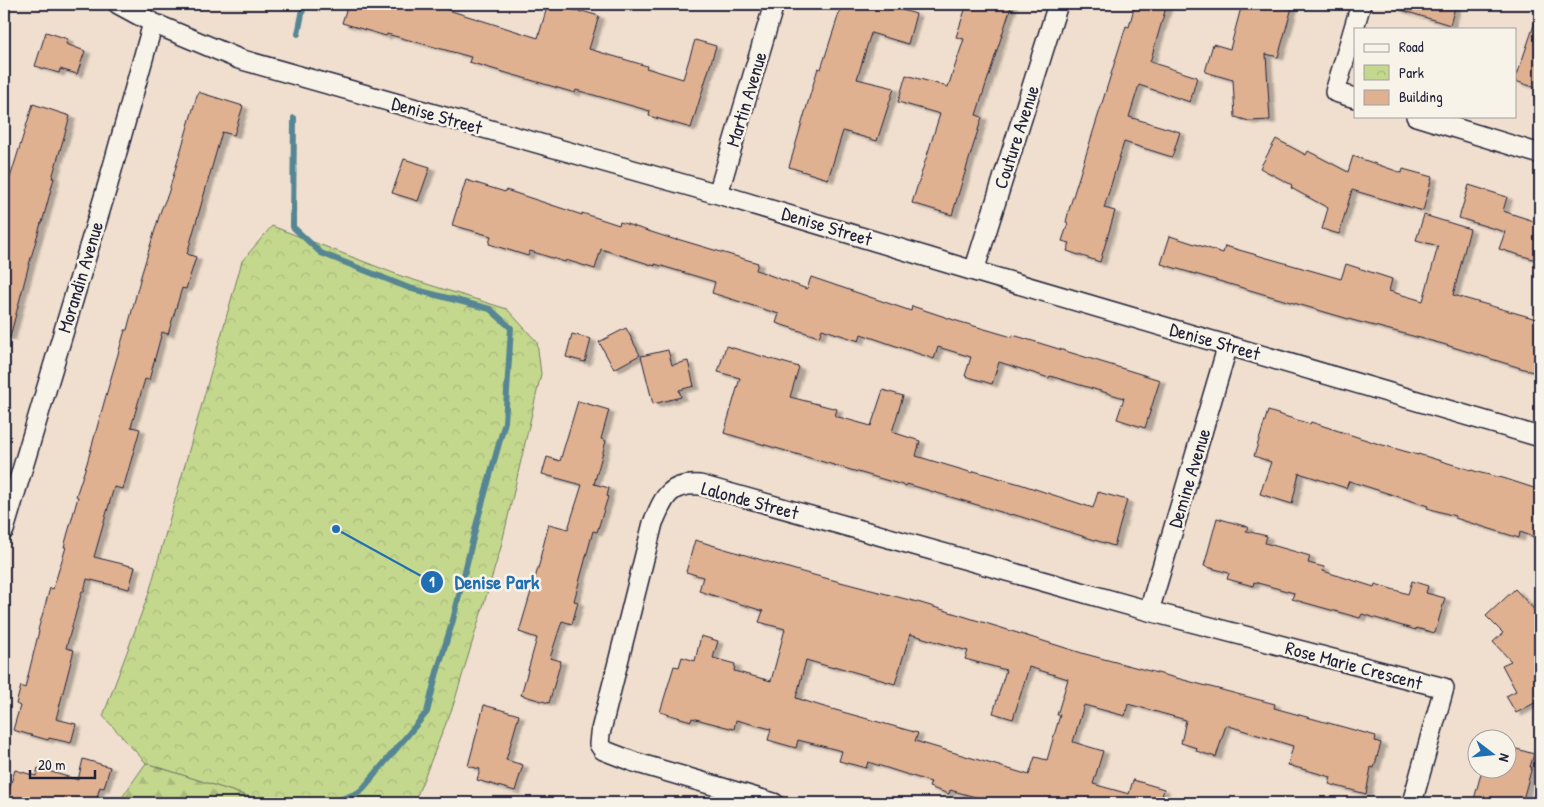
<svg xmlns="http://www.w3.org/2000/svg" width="1544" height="807" viewBox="0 0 1544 807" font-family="'Patrick Hand',sans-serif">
<defs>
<pattern id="forest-firs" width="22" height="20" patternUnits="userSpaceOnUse" patternTransform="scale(1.25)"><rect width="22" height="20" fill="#c4d88d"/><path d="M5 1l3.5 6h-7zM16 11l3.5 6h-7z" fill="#a8b97b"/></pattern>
<pattern id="park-crowns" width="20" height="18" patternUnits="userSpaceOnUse" patternTransform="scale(1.25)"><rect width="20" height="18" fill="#c4d88d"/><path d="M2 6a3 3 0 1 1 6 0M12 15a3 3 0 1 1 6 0" fill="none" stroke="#a8b97b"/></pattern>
<filter id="shadow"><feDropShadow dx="5.5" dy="3" stdDeviation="1" flood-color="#0004"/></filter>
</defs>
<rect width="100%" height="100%" fill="#f0dfce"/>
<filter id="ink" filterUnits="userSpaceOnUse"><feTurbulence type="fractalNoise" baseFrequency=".02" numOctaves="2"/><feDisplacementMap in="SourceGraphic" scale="10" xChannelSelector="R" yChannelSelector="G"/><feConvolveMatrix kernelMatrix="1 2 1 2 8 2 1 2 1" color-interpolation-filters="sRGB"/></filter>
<g filter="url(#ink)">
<!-- forest -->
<path fill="url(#forest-firs)" stroke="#737d64" d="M146,763L269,803H118Z"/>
<!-- park -->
<path fill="url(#park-crowns)" stroke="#737d64" d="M272,226L401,276L507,309L537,342L541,374L501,547L453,706L414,803H269L146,763L103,716L149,593L242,261Z"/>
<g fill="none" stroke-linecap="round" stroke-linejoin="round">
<!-- stream -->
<path stroke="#568694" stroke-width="6" d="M298,34L304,4
M294,118L293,227L321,253L409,288L490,309L511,328L505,422L477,522L453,620L437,672L427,712L360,792L331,803"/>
</g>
<!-- building -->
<path fill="#e0b191" stroke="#22223b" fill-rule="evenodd" filter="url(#shadow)" d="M348,4H429L538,38L548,4L582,12V11L599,16L589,49L647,66L646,68L683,79L695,40L716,46L691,128L649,116L650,111L576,90L575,93L469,62L471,57L387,34L386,36L342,23Z
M842,4H881L916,14L908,44L871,33L857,79L894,88L877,141L843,131L828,179L789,167L818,68L821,69Z
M967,4H1012L976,115L982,117L952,215L912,203L940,114L898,102L906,75L948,87L964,39L956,37Z
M1135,4H1167L1150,62L1197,77L1190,102L1139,85L1129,117L1180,132L1172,157L1124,142L1104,208L1115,211L1100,262L1067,251L1070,243L1062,241L1068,223L1066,222L1070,206L1126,26L1129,27Z
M1242,4H1293L1278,57L1266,54L1270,120L1249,121L1235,117L1233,80L1205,72L1213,44L1230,49Z
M1395,4H1456L1450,25L1395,8Z
M1536,19L1540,20V89L1515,81Z
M46,32L68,39L66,44L85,51L77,74L60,69L59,73L35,66Z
M198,92L243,106L234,135L222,132L187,254L196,257L186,289L182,288L168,334L162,332L149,380L145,379L131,427L140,429L123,489L114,487L94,557L135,567L129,589L87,579L84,591H82L66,648L74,650L56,719L76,724L71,743L49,738L48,740L13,730L20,706L16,704L21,686L25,688L39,631L38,630L50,588L53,589L66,547H64L78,497L76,496L87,463L111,378L125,330H127L141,276L161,210L168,194Z
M33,104L70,116L52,178H54L42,223H41L28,268L10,337L4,336V177L10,178Z
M1276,139L1306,155L1308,151L1348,172L1353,156L1402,173L1403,169L1432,177L1423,211L1352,190L1339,234L1322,229L1328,208L1291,188L1292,185L1260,168Z
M404,159L430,167L418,201L392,193Z
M466,180L505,192L506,190L582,215V213L619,225L620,222L676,240L677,239L758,263L756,270L807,289L811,277L911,311L912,306L957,321L1012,337L1013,335L1160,380L1145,428L1117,419L1124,398L1050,376L1049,378L999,362L992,384L965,376L971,357L938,347L934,359L861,334L859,341L822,329L819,337L776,323L779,314L712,293L715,282L655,264V266L601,249L595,269L566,260L565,262L530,251L528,256L489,244L491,236L452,225Z
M1469,185L1507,197L1503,211L1540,223V261L1499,249L1505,232L1459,218Z
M1424,215L1470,229L1453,295L1540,320V374L1443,344L1352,320L1161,264L1170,236L1223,253L1225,246L1341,279L1346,264L1392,279L1389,291L1423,301L1438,246L1416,240Z
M626,328L640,355L614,369L599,342Z
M572,334L591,339L585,362L566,357Z
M726,346L799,367L790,397L837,409L835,416L871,426L883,390L903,396L892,432L920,441L916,456L973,473L974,471L1020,484L1093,508L1098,492L1127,500L1114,546L1012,514L1011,515L907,484L906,486L724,433L740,378L718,372Z
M668,350L672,365L688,361L694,386L679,390L681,397L653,404L641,356Z
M578,401L609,410L601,439L606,441L594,484L609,488L607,496L608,497L597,532L593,531L574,601L578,602L572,624L562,621L550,658L561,661L549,703L521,695L537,638L519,632L541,558H540L549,524L568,529L582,485L542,474L547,457L560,461Z
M1268,411L1310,424L1311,422L1379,444L1418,455V454L1481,473L1503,478L1540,490V539L1520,532L1519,538L1455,518V516L1427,508L1428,506L1349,481L1346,488L1299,473L1292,504L1260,494L1271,462L1254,456Z
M1217,518L1248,527L1246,531L1267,536L1265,543L1310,556L1308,563L1324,567L1323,571L1374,587L1375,584L1408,594L1412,581L1428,586L1426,593L1445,598L1435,633L1416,628V630L1362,614L1360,618L1313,605L1292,599L1294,593L1254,582L1253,586L1227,579L1229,573L1204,566Z
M695,540L802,572L921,603L1085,654L1275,704L1274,708L1376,736L1375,741L1381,743L1374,768L1371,767L1366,794L1329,784L1331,777L1288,765L1293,746L1226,725L1216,757L1196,751L1197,748L1181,743L1186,720L1128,704L1125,716L1084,705L1073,742L1103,751L1093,784L1129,794L1133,780L1164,789L1160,803H997L950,790L949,794L929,787L931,782L868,762L866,768L839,761L842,751L798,740L796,748L768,740L771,729L736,720L734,729L692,718L691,721L660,712L674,666L679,667L682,657L695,661L701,636L718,641L713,658L735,664L734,671L771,681L785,629L759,622L763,611L699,591L703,577L686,572ZM910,634L968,651L965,659L1006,670L993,713L1013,719L1029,667L1068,679L1057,715H1060L1047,760L1035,757L1029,775L915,741L918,733L821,706L796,698L806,660L834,668V666L895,684Z
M1515,589L1540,616V700L1516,713L1506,696L1516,691L1502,665L1511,661L1493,642L1503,633L1486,616Z
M484,705L519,715L506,760L523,765L515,791L477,780L480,769L468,766Z
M1506,746L1534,754L1530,767H1532L1522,803H1473L1482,770H1506Z
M83,759L110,767L104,788L100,787L95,803H5L15,770L36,776L38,768L78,780Z"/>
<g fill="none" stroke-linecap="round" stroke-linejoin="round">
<!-- street casing -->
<g stroke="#22223b" stroke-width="22">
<path id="street" d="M118,4L153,23L239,59L718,194L974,271L1540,437
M1355,98L1335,92L1361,4
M1416,116L1540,154
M718,194L774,4
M974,271L1058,4
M4,530L108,184L153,23
M1149,611L1228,345
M774,803L634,762L603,750L599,744L600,734L653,523C664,497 669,483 700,485L1149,611L1444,688L1412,803"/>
</g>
<!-- street -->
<use href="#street" stroke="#f7f3e8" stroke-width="19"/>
</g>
</g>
<g text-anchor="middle" stroke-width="5" stroke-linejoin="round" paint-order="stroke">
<!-- street labels -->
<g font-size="19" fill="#22223b" stroke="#f7f3e8">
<text transform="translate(746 99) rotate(-73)" y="7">Martin Avenue</text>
<text transform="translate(437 115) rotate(16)" y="7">Denise Street</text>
<text transform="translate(1016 137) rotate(-72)" y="7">Couture Avenue</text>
<text transform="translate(827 226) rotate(17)" y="7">Denise Street</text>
<text transform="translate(80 277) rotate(-73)" y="7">Morandin Avenue</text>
<text transform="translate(1215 341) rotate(16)" y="7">Denise Street</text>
<text transform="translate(1189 478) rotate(-73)" y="7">Demine Avenue</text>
<text transform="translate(750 500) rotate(15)" y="7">Lalonde Street</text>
<text transform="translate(1354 665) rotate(15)" y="7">Rose Marie Crescent</text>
</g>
</g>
<!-- callouts -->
<path fill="none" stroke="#1f6fb2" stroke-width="2" d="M336 529L432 582"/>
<g fill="#1f6fb2" stroke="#f7f3e8" stroke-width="2">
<circle cx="336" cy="529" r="5"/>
<circle cx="432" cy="582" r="12"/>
</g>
<g font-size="15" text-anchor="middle" font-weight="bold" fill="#fff">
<text x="432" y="587">1</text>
</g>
<g font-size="20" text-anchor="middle" font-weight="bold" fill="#1f6fb2" stroke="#f7f3e8" stroke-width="5" stroke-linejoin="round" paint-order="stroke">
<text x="497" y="589">Denise Park</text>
</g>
<!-- margin -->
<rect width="1544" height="807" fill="none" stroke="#f7f3e8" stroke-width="20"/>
<rect x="10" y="10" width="1524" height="787" fill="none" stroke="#22223b" stroke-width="2" filter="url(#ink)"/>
<!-- legend -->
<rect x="1354" y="28" width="162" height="90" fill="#f7f3e8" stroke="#a29fa3"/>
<rect x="1364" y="44" width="25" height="8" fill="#f7f3e8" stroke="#a29fa3"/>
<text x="1399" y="52" font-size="15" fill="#22223b">Road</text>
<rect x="1364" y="65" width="25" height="15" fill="url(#park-crowns)" stroke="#a29fa3"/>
<text x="1399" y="78" font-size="15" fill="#22223b">Park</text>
<rect x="1364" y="90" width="25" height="15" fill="#e0b191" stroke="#a29fa3"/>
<text x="1399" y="102" font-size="15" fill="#22223b">Building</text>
<!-- north arrow -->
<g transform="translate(1492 754) rotate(106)"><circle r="24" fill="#f7f3e8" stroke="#a29fa3"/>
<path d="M0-4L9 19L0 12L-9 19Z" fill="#1f6fb2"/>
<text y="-8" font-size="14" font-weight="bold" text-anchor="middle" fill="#22223b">N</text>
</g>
<!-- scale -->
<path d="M30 770v8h65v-8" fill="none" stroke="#22223b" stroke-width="2.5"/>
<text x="38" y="770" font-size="15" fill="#22223b" stroke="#f7f3e8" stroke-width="4" paint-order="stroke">20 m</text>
</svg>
